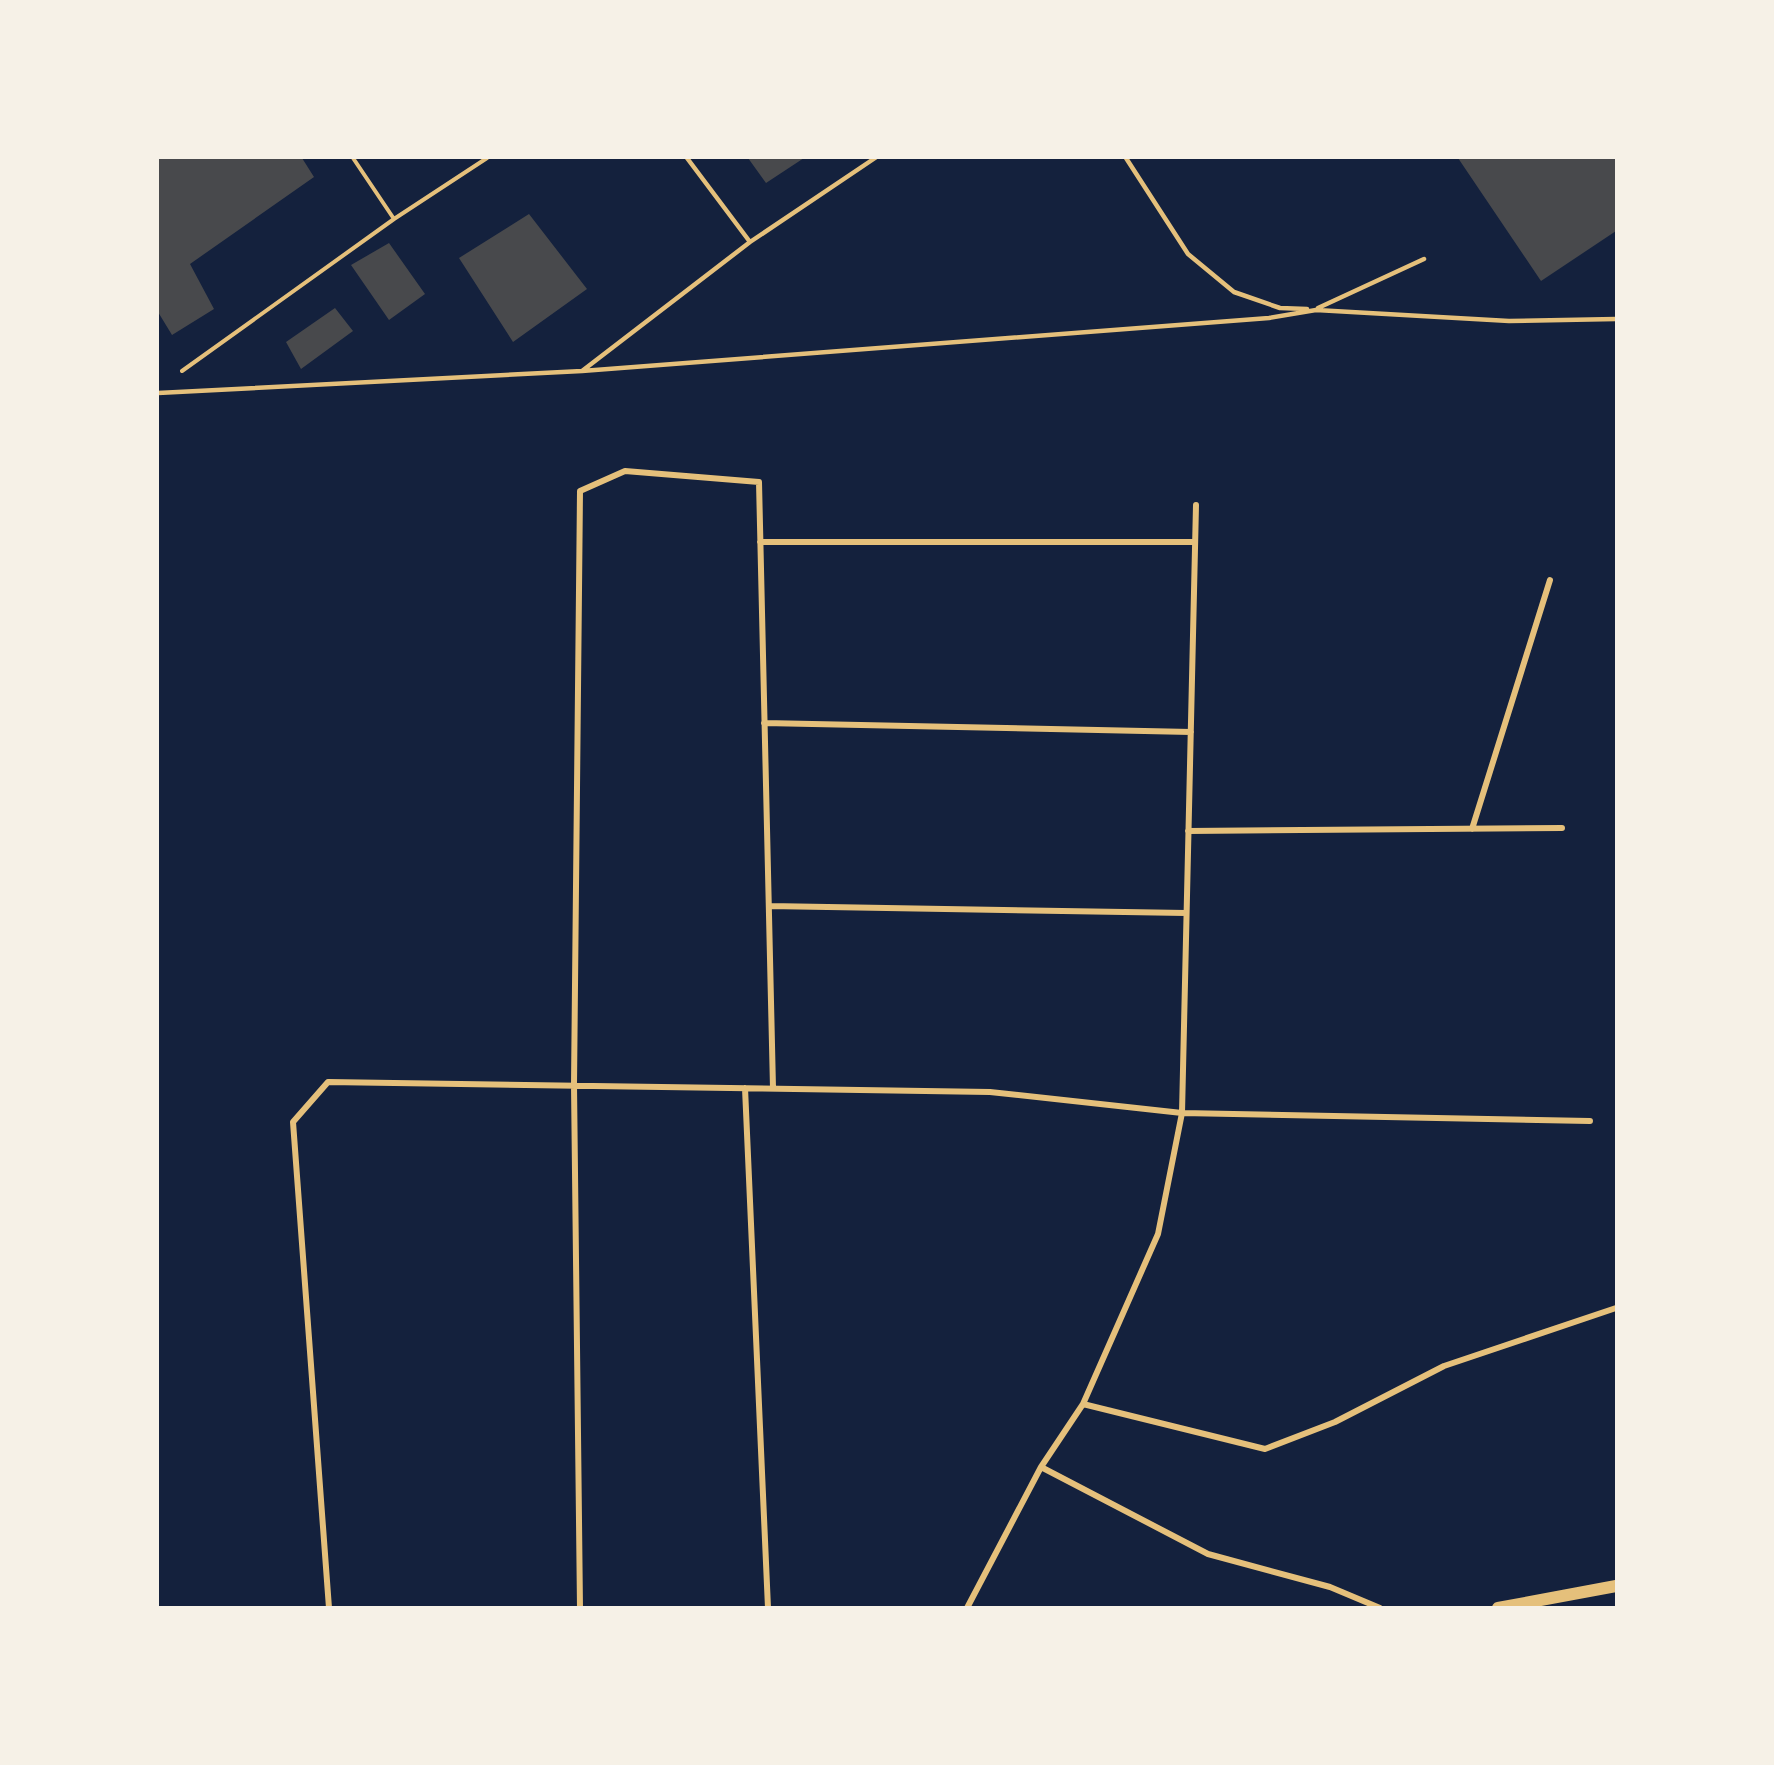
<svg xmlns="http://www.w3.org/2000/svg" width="1774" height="1765" viewBox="0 0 1774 1765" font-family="'Fira Sans Condensed',sans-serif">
<rect width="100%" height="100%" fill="#14213d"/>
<!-- building -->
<path fill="#48494c" d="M158,158H302L314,177L190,264L214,309L172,335L158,312Z
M748,158H804L766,183Z
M1458,158H1616V231L1541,281Z
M529,214L587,289L513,342L459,258Z
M389,243L425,294L389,320L351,265Z
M335,308L353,331L301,369L286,342Z"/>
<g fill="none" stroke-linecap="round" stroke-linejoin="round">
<!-- path -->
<path stroke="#e5c07b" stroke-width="4" d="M353,158L394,219L487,158
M182,371L394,219"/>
<!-- service -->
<path stroke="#e5c07b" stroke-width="4.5" d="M687,158L750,242L875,158
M1126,158L1188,254L1234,292L1280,308L1307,309
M1318,308L1424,259
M582,371L1269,318L1316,310L1509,321L1616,319
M158,393L582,371L750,242"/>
<!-- minor -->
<path stroke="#e5c07b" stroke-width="6" d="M760,542H1195
M764,723L1191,732
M1472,829L1550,580
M1188,831L1562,828
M769,906L1186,913
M745,1088L768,1608
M1083,1404L1265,1449L1335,1422L1444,1366L1616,1308
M1041,1467L1208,1554L1330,1587L1380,1608
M329,1608L293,1122L328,1082L990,1092L1182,1113L1590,1121
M580,1608L574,1085L580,491L625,471L759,482L773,1088
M967,1608L1041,1467L1083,1404L1158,1234L1182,1113L1196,505"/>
<!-- secondary -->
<path stroke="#e5c07b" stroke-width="12" d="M1498,1608L1616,1586"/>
</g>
<!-- border -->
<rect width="1774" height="1765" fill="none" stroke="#f6f1e7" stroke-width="318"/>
</svg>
